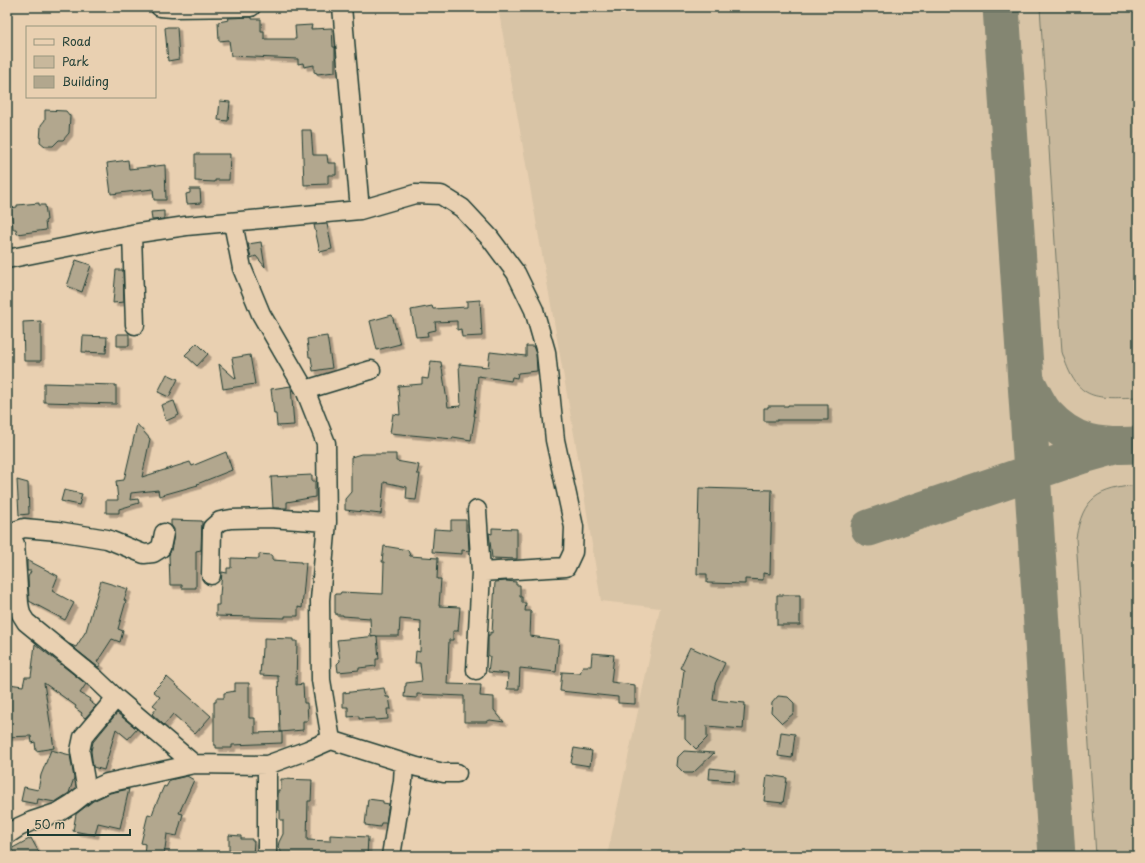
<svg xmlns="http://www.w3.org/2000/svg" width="1145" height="863" viewBox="0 0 1145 863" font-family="'Playpen Sans',sans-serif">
<defs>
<filter id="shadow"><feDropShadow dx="3.5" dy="3.5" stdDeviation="0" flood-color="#0004"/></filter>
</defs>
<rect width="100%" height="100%" fill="#e9d0b1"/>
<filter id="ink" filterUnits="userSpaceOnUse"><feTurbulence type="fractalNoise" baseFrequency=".025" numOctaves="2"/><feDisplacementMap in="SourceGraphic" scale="8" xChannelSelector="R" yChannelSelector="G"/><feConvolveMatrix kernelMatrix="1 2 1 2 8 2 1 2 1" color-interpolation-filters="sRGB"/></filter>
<g filter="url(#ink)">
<!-- built -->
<path fill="#d8c4a6" d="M498,7H1138V856H607L660,608L601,601L577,451Z"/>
<!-- green -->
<path fill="#c8b89c" stroke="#747a68" d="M1040,7H1138V397C1092,399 1077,400 1062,352Z
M1138,485V856H1096L1076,538C1083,497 1098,489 1138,485Z"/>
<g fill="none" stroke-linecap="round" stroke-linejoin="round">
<!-- taxiway -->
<path stroke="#848672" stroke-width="37" d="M1001,7L1032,472L1057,856
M1026,381C1032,391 1038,406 1046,415C1073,445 1100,447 1138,445
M869,528L1080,456L1112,447"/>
</g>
<!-- building -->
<path fill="#b2a78e" stroke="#1f3d34" filter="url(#shadow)" d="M252,17V19H261V31H264V39H296L295,26L312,25L311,29L332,28L333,47H335V72L317,74V73L314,72V65L304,67L303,63L298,64V59L231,56L229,40L219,41L218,22L229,20L228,18Z
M167,27H177L179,59L168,61L165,28Z
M220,101L230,102L228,121L218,120Z
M45,110L66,111L70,116L69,133L63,140H59L53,146H45L40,142L41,125L45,120Z
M302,130H311L313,155H327L328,163H336V175H328V184L304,185Z
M195,154H230L229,180H215V182L195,181Z
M128,160L129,169L165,165L166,200H154L153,189L111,194L107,163Z
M190,189H200L201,203L187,204L186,194L190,193Z
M39,203V205H45L47,220L45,221L46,230L17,234L16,229H13L11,208L17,207V205Z
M164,211V219L152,220L151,212Z
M327,224L332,249L320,252L314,225Z
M261,242L265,267L256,256L251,258L248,244Z
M76,260L91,265L82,292L67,286Z
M116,270H123L124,302L113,303Z
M480,300L482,336L462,337L461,329L457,330V321L435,322L436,330L427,332L428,336L416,337L411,310L432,306L433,309L467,307V301Z
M392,315L400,344L377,350L370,321Z
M41,321V361H24L23,322Z
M117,334H129V346H117Z
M83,336L107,337L106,353L82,352Z
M327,336L332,368L313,371L311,357H309L307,339Z
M197,343L208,354L197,366L185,355Z
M526,346H533L536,354L537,371L518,373L517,378L512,377L511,381L478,376L474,416H475L471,440L453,437V439L390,433L393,414L400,415L398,386L422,384V378L428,379L431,361L441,362L448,407L461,406L459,364L488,367L490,352L526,356Z
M250,355L255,384L223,389L219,364L236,379L232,358Z
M167,374L178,379L169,397L158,392Z
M44,383L116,385V404L44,402Z
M291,386L294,425L277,426L276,414H274L271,389Z
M174,401L179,415L166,421L161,405Z
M788,405H828V420H777V421H764V408H768V406H788Z
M137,424L150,439L142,477L190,462L192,466L226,452L232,470L197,484L198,485L159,496L158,490L131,493L130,500L138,499L139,503L119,509V513H106V500H118L116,481L124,480Z
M361,454H396V461L419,465L417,474H420L416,500L406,499L407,487L384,482L381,514L345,510V499L351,492V457Z
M312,475V481H315V497L287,502V508H273L271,477Z
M17,480L28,483L29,514L19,515Z
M699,488L772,490L770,574L763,573V580L745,579V584L707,583V574H697Z
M64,490L82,494L79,505L61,501Z
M171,520L202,521L201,550L196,551V588H182V585H170L169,555L171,550L174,535V529L171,525Z
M451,520H466V531L468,532L469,551L462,550V554L432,552L434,529L451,530Z
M492,528L517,529V559L492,558L489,533L492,534Z
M384,546L408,550L410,556L438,558L437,579H441L439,606L460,607L458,631H453V640H449L447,684L481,685L480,696L494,697V710L504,722L490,720L486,722H464V696L417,694V698L404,697L405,686H406V683L422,681L420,663H415L416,651L420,652L421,621L400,619L399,636H377L379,659H376V666L359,668V670L338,672L337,664L340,661L337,640L377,636L371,637L370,618L343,616V615H336V613H335V594H340L341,592L383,594L384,562H382Z
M259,554L272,555V560L301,562V563H306L302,608L298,607V616H285V618L216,616V605H219V595H220L222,572L227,573V568H231V558L259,559Z
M27,560L58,576L52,591L74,603L65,620L29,601L28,577L31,571H27Z
M101,581L128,589L124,600L126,601L118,629L123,631L120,642L112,639L97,662L101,665L98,667L69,644L76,647L86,631Z
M506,581L516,582V585H520V597H522V603H526L525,611H531L530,636L559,640L556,672L520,668L519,689H507L508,674L488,672L490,656H488V635H490V632L492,633L495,582Z
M777,595H800V625H777Z
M264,638L293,639V641H297L296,685L303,684L304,703H307L308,721H303V730L280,732L278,676L260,675L262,648H264Z
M35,644L86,684L80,693L90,699L89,701L96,706L85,718L81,715L82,713L75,708L76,706L44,683L54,748L36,751L35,742L32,743L31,736L7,737V687H9V684L23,686L25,677H31Z
M690,647L725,663L715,684L713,700L745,703L743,729L707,726V738L696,749L685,738V716H678L684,670L680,668Z
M592,653L614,655L611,682L635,685V704L618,703V697L560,691L562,672L580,673L583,666H591Z
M167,677L211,716L195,734L173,714L164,725L152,714L157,708L153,705L160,697L153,691Z
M235,683H249V718H255V733L282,732V743L232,745V748H216V745H214V702H216V698H224V693L235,691Z
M384,688L386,697H389L391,709H387L388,719L375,720V718L359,719V716L348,717V707H343V693Z
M778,696L788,697L794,703V713L782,723L771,712L772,703Z
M117,713L137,729L128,739L116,729L104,770L93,767L91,751L93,742Z
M781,732L795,734L792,758L778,756Z
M574,748L592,751L590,766L571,763Z
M51,750L70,755L74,778L69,793L55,802L38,799L37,804L21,801L24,787L38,790L41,775Z
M684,751L714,753L693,773H684L677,766L678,757Z
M710,768L735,771L734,781L709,779Z
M767,775L787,778L783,803L764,801Z
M187,776L194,780L179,813L183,814L177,836L167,834L164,856H144L145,844L141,843L148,814L152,815L154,809L164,786L166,787L170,780Z
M281,779L312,780L311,801H308L307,840L330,841V835L368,837L367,856H281V851L278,847L279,842L283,834V820H280V810H278V790H281Z
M129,789L120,828L98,823L95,835L73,831L76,814L93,801L110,793Z
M368,799L383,801V803L389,804L386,823H381L380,827L365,825Z
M229,835L241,836V839H252V841H254L253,856H231V851H229Z
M31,838L41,856H7V851Z"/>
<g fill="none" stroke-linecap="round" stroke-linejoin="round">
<!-- minor casing -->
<g stroke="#1f3d34" stroke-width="21">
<path id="minor" d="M160,7L172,8L251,7
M342,7L360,210
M233,223L242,268L261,314L305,390L326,443L327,522L320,600L321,680L331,740
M132,234L135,325
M7,259L132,234L186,226L360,210L415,194L441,195L462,208L490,238L516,273L534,310L546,352L555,440L574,527L573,552L566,567L481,572
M305,390L371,370
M7,533H9L15,544L19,603L21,614L26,622L96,679L116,698L194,764
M9,533L24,528L58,531L107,539L144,554L153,553L161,548L164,533
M211,575L212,528L220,521L231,519L270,518L327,522
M476,670L481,572L477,510
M87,792L80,751L83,737L116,698
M7,835L19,827L32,821L59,812L72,804L87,792L107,783L194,764L267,765L308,750L331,740L417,767L444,773H457
M267,856V765
M391,856L403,781L404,763"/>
</g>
<!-- minor -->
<use href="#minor" stroke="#e9d0b1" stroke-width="18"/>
</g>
</g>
<!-- margin -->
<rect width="1145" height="863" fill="none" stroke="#e9d0b1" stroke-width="24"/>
<rect x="12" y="12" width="1121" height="839" fill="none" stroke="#1f3d34" stroke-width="1.5" filter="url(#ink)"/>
<!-- legend -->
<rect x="26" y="26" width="130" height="72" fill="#e9d0b1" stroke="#98957f"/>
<rect x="34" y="39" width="20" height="6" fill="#e9d0b1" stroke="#98957f"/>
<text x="62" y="46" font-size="12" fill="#1f3d34">Road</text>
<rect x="34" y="56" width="20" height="12" fill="#c8b89c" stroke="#98957f"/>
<text x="62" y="66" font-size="12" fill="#1f3d34">Park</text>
<rect x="34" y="76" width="20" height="12" fill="#b2a78e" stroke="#98957f"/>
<text x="62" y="86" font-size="12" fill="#1f3d34">Building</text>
<!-- scale -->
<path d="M28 829v6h102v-6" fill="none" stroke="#1f3d34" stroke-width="2"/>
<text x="34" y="829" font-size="12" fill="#1f3d34" stroke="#e9d0b1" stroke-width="3" paint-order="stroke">50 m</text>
</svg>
